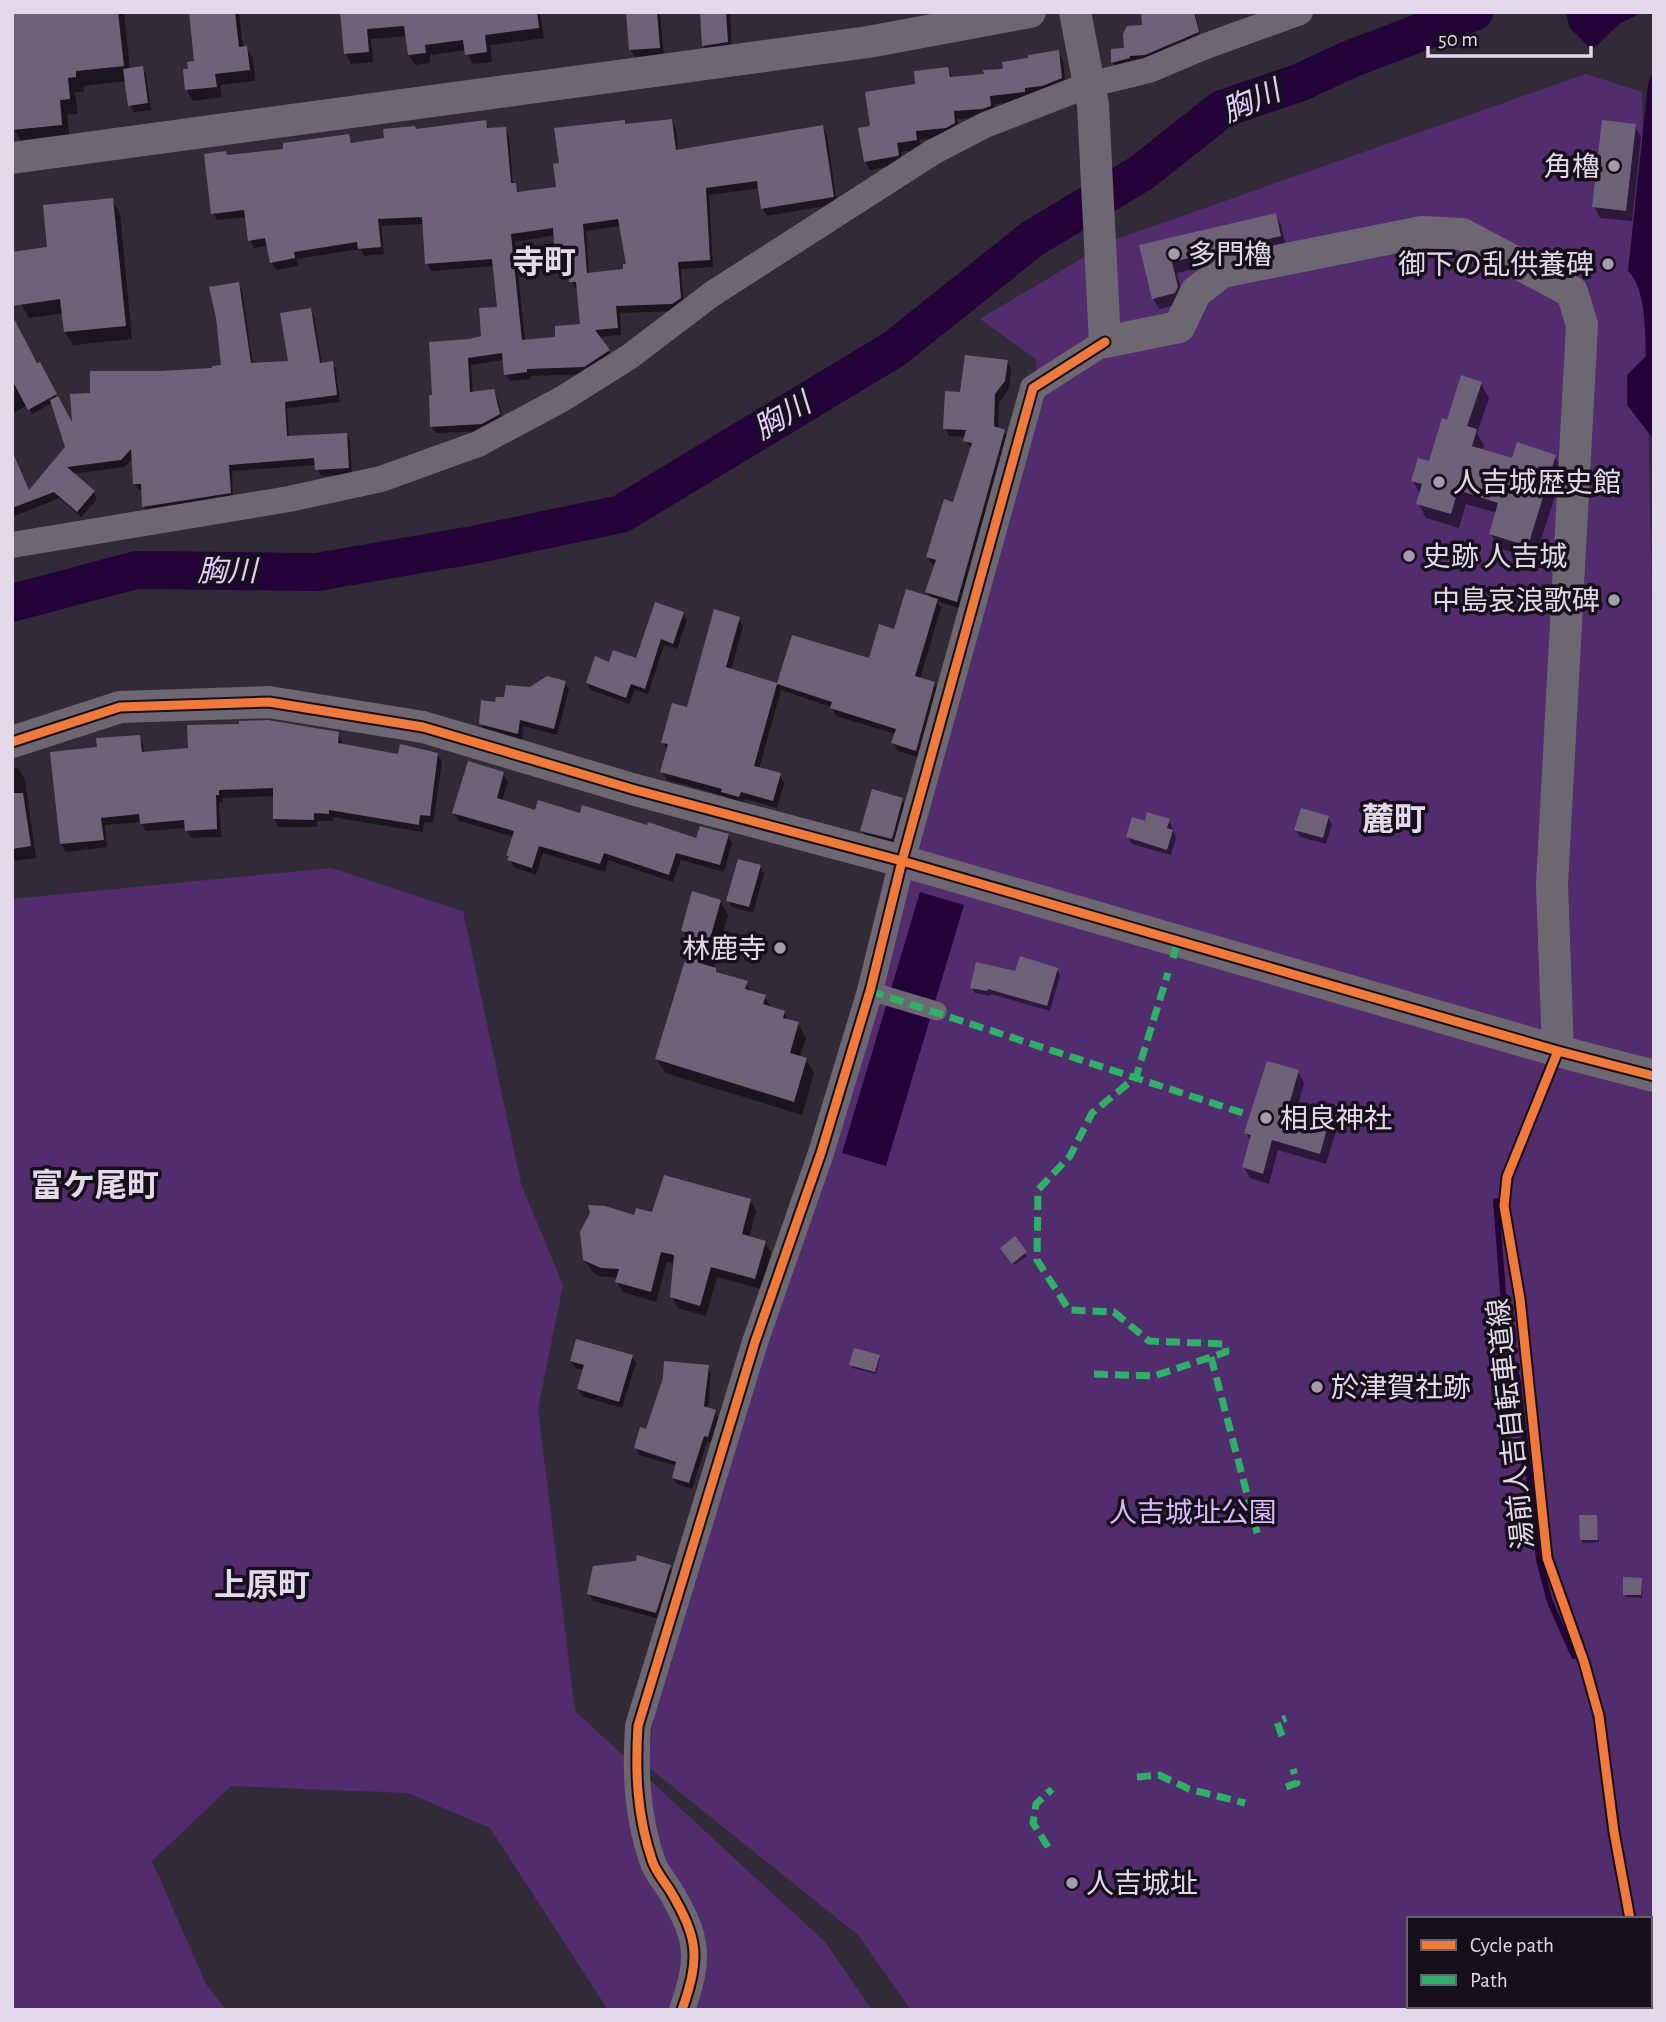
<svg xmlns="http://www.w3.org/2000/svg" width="1666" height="2022" viewBox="0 0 1666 2022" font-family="'Alegreya Sans','Noto Sans JP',sans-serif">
<rect width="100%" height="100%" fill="#312a37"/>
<!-- green -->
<path fill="#522d6d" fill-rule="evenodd" d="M1586,74L1642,92L1654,712V2010H911L858,1935L647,1766L659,1681L1037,393L1036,359L980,319L1111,241ZM1409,1919H1650V2006H1409Z
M331,868L463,911L521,1184L563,1285L538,1409L575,1711L825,1942L872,2010H608L490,1828L408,1793L231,1786L152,1861L206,1984L226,2010H12V899Z"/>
<!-- water -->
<path fill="#240438" d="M1566,12H1643L1619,24L1592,50L1569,27Z
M1654,66V440L1627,405V375L1646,356C1645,332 1646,288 1628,271L1648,84Z
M920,892L964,905L886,1166L842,1153Z"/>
<!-- shadow -->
<path fill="#0007" fill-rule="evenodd" d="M12,12H124L130,69L142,68L146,75L151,110L134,112L130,105L127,81L83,86L84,92H75L78,114L67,115L70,140L23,145L15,130L12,108Z
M190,12H239L243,48H246L253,58L255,81L220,85L222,97L193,101L187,90L185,71L190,70L196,62Z
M342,12H540L544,38L490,45L492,62L472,64L466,50L430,55V63L415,65L409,55L407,36L371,39L373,62L351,64L346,54Z
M628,12H660L664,57L636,59L631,50Z
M701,12H730L732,52L709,55L703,45Z
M1150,12H1195L1201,39L1117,69L1113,63V50H1125L1144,27Z
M1058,52L1063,61L1066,87L1029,101L994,104L995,114L988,117L957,119L959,132L951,136L920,140L921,149L901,152L902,164L870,170L865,161L872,128L917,85L948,69L952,77L985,76Z
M671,121L676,129L678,151L823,127L827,135L837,204L767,216L763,209L760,188L709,195L713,267L681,269L684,306L677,311L620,313L621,335L598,337L613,358L589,374L530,376V379L510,381L505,374L504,360L471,365L473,394L493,391L498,399L503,422L486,431L436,433L432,426L434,397L470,341L483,337L499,308L495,266L431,271L427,263L424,224L381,226L384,254L364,256L360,249L297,259L298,266L276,270L272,262L269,246L254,248L250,240L246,217L217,220L213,213L227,156L285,151L348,136L353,144L386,140L416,130L485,122L490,130L505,128L509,136L513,185L519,192L558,189L624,122L626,125ZM621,226L628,266L625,271L589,274L586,231ZM556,235L558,269L562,277L571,276L575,289H579L581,326L557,339L525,341L515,242Z
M1635,126L1641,137L1632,221L1600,218L1594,207Z
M112,200L120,213L132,339L73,345L65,332L64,313L29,318L21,304L49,249Z
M1275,215L1281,225L1286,247L1177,273L1183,299L1181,304L1159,309L1153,298L1141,247Z
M238,284L242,290L253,365L290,363L310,310L314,317L322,364L332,363L336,370L340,402L287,408L289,438L346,434L350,441L352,474L321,476L316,465L232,471L233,499L148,514L144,507L143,490H139L135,484L134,457L125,467L72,474L93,492L97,499L81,517L59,498L12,517V481L29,492L67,447L52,403L32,414L28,405L12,414V318L75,430L92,394L223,367Z
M1007,362L1011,369L1009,389L999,402L998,429L1004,431L1008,439L961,609L937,601L941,608L920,679L934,683L939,691L920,758L898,751L893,743L896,734L836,716L831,707L781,690L759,769L780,775L784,783L777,808L745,799L743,804L728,799L725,796L667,780L662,772L668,751L663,742L689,710L739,619L743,626L731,670L778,685L793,637L870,660L895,631L931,598L927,592L936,565L932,564L927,556L955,504L972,449L965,440L966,437L949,436L945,428L962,394Z
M1481,384L1489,398L1477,433L1484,445L1482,451L1513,460L1554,456L1563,470L1535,559L1499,548L1491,534L1497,513L1466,504L1459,528L1426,518L1418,503L1420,494L1413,481L1430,464L1448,422Z
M683,613L687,620L677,649L664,645L648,694L635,690L629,704L591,690L587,683L638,660Z
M565,683L569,689L557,735L523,726L522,740L485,731L481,724L497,703L531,689Z
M338,734L342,741V746L400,756L437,754L442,762L433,823L424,822L423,832L333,817V821H317V827H279L274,819L275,796L222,798L223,802L219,803L221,837L191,838L186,828L146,831L141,822L105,825L107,847L66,852L61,844L52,753L98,748L139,737L143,744L144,754Z
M18,768L25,780L36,858L12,861V769Z
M503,774L508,782L502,801L536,812L581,816L698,840L728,835L732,843L724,872L681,860L673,882L608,860L605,872L543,853L536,875L514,867L508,855L514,837L459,821L454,813Z
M902,800L906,807L895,845L866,837L862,831Z
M1328,817L1332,824L1326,844L1300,837L1296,830Z
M1169,820L1176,838L1171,855L1132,844L1128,837L1146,823Z
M760,867L764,874L753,913L732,907L728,901Z
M720,901L728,915L713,969L717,974L746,983L752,993L764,996L772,1009L784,1012L788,1021L798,1024L806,1038L800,1057L806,1059L814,1073L802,1115L665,1073L657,1059L691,945L683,931Z
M1057,969L1060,975L1050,1011L991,994L990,996L975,993L972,987L1016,973Z
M1298,1072L1304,1083L1296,1113L1328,1123L1335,1134L1326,1164L1278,1150L1269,1184L1250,1178L1244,1167L1251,1142L1246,1132Z
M750,1200L756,1211L749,1238L765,1242L771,1253L761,1289L717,1277L706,1316L678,1308L672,1297L675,1264L667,1262L656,1302L623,1292L617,1282L618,1278L598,1276L592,1271L585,1260L635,1217Z
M1015,1238L1027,1256L1014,1265L1002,1248Z
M632,1357L636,1363L622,1408L582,1396L578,1389L584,1370L575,1368L571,1361Z
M879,1357L880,1359L876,1374L853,1368L851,1365Z
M707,1367L711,1374L708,1409L715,1412L719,1419L712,1443L707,1442L692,1489L677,1484L673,1478L677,1466L639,1455L636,1448Z
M1596,1516L1599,1542L1583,1543L1581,1540Z
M669,1566L673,1573L660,1619L593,1601L589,1594Z
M1641,1579L1642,1598L1626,1597L1624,1594Z"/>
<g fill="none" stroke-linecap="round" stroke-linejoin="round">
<!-- stream -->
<path stroke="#240438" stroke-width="6" d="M1496,1201L1507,1345L1517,1377L1539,1560L1550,1602L1574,1656"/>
<!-- river -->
<path stroke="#240438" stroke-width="38" d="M12,603L136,570L317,572L473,545L621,514L894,349L1032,239L1141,173L1222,109L1301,82L1348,60L1474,12"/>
</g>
<!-- building -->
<path fill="#6e6278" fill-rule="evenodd" d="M12,12H118L124,66L76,71V77L68,78L70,99L60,100L62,125L12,130Z
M189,12H235L239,47L247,46L250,70L215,74L217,87L185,90L183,69H188L187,62L194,61Z
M340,12H537L539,28L485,35L487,52L465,55L463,40L425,45L426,53L408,55L404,26L367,29L369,52L344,54Z
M626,12H657L660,48L629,50Z
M700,12H726L728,42L702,46Z
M1141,12H1194L1199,32L1145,55L1130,56V58L1111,63V49L1124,48L1123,34L1127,26L1142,25Z
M1059,50L1062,78L1042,86L1025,88V92L990,96L991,106L982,109L954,111L955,123L946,128L916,131L917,140L897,143L899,155L897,156L864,162L858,128L870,126L865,92L915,84L914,71L948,67L950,77L984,74L983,70L1003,69L1002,62L1028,58V55Z
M143,66L148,103L128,106L123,69Z
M672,119L676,150L823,125L834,197L761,209L757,181L706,188L710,260L678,262L681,298L672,304L616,306L618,328L595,330L610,350L584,367L527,369V372L504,375L502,353L468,358L470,392L494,389L500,414L482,424L430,427L429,395H432L429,342L469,339L481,336L479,308L497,307L492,259L425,264L422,217L378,219L381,247L358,249L357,242L294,252L295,258L270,263L265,238L248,241L244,210L211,214L204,154L226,151L227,155L283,149V143L349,134L351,143L384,138L383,129L415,126L416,129L486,120L487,128L506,127L511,183H516L517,192L556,187L553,164L559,163L554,128L625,120V124ZM618,219L626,264H623V269L587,273L583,224ZM553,228L556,270L568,269L569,282H576L580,324L555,326V337L522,340L511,234Z
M1602,120L1636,124L1626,211L1592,207Z
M113,198L126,326L64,332L60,299L12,306V252L47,247L43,205Z
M1276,213L1281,236L1172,262L1178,287L1175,293L1152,299L1139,245Z
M239,282L251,363L288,361L280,313L311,308L320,363L333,361L337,395L285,402L287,436L347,433L349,468L315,470L314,458L229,465L231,493L142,507L141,484H133L131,449L121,460L67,467L95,491L77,512L54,492L12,508V451L29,490L65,447L50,400L58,396L72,422L70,394L90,393V371H160L212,368V366L221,365L216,318L209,287Z
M12,315L37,363L40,362L57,394L28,410L12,380Z
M965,355L1008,360L1005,381L995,394L994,426L1005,430L957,602L925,592L936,560L926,557L944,499L953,502L972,443L963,441L966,430L943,429L945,391L960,392Z
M1461,375L1482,382L1467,426L1477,429L1472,446L1512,458L1517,442L1556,455L1528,546L1489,534L1498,503L1458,490L1451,514L1416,504L1422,484L1411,481L1418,458L1429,461L1442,418L1447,420Z
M906,589L938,599L915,676L935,682L916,751L891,743L896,729L830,708L832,702L777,684L754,766L781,773L773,801L741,792L739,797L721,792L722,789L660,772L668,744L661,743L672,703L687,707L714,609L740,617L726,667L777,683L792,635L869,658L879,624L894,629Z
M655,602L684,612L673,644L661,639L645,689L631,684L626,698L586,683L595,656L609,662L613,650L636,658Z
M547,676L566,681L554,729L520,720L518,734L479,724L481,700L495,702L496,697H504L506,685L530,687Z
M268,720L339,732L338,743L398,754L400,744L438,753L430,816L420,815L419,825L329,810V814L314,813V820L273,819V788L219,790V795H216L217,829L185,831L184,820L140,824L139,814L101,818L104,840L60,844L50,752L97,747L96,738L140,735L142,752L188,748L187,725L239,724V721Z
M468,761L504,772L497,798L535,810L538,800L580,813L582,805L647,825L648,822L696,838L700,826L729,834L720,865L676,853L669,875L604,853L600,864L539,846L532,868L507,860L509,856H506L514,831L452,813Z
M872,789L903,798L892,839L860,831Z
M12,793H23L31,846L12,849Z
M1301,808L1329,816L1323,838L1294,830Z
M1147,812L1170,819L1167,828L1173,830L1167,850L1126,837L1132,817L1145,821Z
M738,859L761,865L749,907L726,901Z
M692,891L721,900L703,964L716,968V972L748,981L745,989L766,995L763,1004L785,1011L783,1018L799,1022L790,1053L807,1058L794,1102L655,1059L693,934L681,931Z
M1020,956L1058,968L1047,1006L988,989L987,991L970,988L976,962L1015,971Z
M1267,1061L1299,1070L1288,1108L1329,1121L1320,1154L1272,1140L1263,1174L1242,1167L1251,1135L1244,1133Z
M664,1175L751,1199L742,1234L766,1241L755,1279L711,1267L700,1306L670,1297L674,1255L661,1252L651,1292L615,1282L619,1269L601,1268L583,1260L580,1232L590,1213L588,1205L605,1206L634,1215L636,1208L652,1212Z
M1015,1236L1027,1252L1012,1264L1000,1248Z
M576,1339L633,1355L619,1402L577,1389L584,1365L570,1361Z
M854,1348L880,1355L875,1372L849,1365Z
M664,1361L709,1365L704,1406L716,1410L708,1437L704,1436L689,1483L672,1478L676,1462L634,1448L640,1427L646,1429L663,1378Z
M1579,1515H1597L1598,1540H1580Z
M637,1555L671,1565L656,1613L587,1594L593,1566L636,1561Z
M1623,1577L1642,1578L1641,1595H1623Z"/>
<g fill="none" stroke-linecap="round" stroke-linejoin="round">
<!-- pedestrian -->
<path stroke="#6d6772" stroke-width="19" d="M870,991L937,1011"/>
<!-- minor -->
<path stroke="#6d6772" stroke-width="26" d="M12,545L289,499L381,479L478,444L562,399L629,357L712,294L933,152L985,125L1088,85L1149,70L1206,46L1300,12
M682,2010C700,1958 699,1940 671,1892C665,1882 655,1871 652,1860C637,1816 635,1772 638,1726L755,1342L821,1153L870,991L902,861L1033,388L1105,342"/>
<!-- tertiary -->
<path stroke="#6d6772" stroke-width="32" d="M1075,12L1093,105L1105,342L1179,327L1196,292L1222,272L1422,232L1462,234L1572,292L1582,325L1552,884L1558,1051
M12,158L868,42L1030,12
M12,742L120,707L269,702L423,727L632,789L902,861L1558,1051L1654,1076"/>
<!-- quiet -->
<path stroke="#2db169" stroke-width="7" stroke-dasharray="14 7" stroke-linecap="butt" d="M1173,958L1178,940
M870,991L1243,1113
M1211,1357L1258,1536
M1094,1374L1154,1376L1226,1352L1225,1344L1149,1341L1114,1312L1069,1310L1037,1260L1038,1190L1070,1156L1092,1113L1136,1077L1168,973
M1282,1736L1277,1722L1286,1718
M1137,1777L1159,1775L1189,1789L1245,1803
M1286,1787L1297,1783L1293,1769
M1048,1847L1033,1823L1036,1804L1052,1789"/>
<!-- cycleway casing -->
<g stroke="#16101b" stroke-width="13">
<path id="cycleway" d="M12,742L120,707L269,702L423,727L632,789L902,861L1558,1051L1654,1076
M1558,1051L1507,1177L1504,1206L1520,1299L1547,1558L1584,1662L1599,1716L1614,1832L1630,1919
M682,2010C700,1958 699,1940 671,1892C665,1882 655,1871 652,1860C637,1816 635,1772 638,1726L755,1342L821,1153L870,991L902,861L1033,388L1105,342"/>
</g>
<!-- cycleway -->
<use href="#cycleway" stroke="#f17a3a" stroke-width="9"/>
</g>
<!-- markers -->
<g fill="#a49cab" stroke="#16101b" stroke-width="2.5">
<circle cx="1614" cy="166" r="7"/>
<circle cx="1174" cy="254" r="7"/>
<circle cx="1608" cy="264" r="7"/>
<circle cx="1439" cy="482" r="7"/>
<circle cx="1409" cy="556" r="7"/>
<circle cx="1614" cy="600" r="7"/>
<circle cx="780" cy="948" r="7"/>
<circle cx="1266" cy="1118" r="7"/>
<circle cx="1317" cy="1387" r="7"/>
<circle cx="1072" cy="1883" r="7"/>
</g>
<g text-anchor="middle" stroke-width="7" stroke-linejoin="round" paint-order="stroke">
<!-- poi labels -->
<g font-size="28" fill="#e2d9ea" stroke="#16101b" text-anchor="start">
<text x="1600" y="176" text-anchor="end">角櫓</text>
<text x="1188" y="264">多門櫓</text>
<text x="1594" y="274" text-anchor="end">御下の乱供養碑</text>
<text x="1453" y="492">人吉城歴史館</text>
<text x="1423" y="566">史跡 人吉城</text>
<text x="1600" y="610" text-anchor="end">中島哀浪歌碑</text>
<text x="766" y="958" text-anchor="end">林鹿寺</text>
<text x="1280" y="1128">相良神社</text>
<text x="1331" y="1397">於津賀社跡</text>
<text x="1086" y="1893">人吉城址</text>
</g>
<!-- street labels -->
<g font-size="28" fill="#e2d9ea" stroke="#16101b">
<text transform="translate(1510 1424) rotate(-96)" y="10">湯前人吉自転車道線</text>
</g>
<!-- park labels -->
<g font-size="28" fill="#dab8f9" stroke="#16101b">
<text x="1193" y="1522">人吉城址公園</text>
</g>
<!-- water labels -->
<g font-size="30" font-style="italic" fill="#e4cdf9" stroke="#16101b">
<text transform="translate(1251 101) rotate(-24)" y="10">胸川</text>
<text transform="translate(782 416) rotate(-31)" y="10">胸川</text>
<text x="227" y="581">胸川</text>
</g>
<!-- quarter labels -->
<g font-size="32" font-weight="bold" fill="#e2d9ea" stroke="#16101b">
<text x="544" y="273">寺町</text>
<text x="1394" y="830">麓町</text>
<text x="95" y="1196">富ケ尾町</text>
<text x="262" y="1596">上原町</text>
</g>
</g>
<!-- border -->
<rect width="1666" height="2022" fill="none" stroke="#e2d9ea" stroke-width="28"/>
<!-- legend -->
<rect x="1407" y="1917" width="245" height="91" fill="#16101b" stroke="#68606e" stroke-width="2"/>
<rect x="1421" y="1940" width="35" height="10" fill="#f17a3a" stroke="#68606e" stroke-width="2"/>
<text x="1470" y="1952" font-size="21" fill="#e2d9ea">Cycle path</text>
<rect x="1421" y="1975" width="35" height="10" fill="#2db169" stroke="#68606e" stroke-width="2"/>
<text x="1470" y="1987" font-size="21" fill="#e2d9ea">Path</text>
<!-- scale -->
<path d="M1428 46v10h163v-10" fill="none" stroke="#e2d9ea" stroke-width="3.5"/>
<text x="1438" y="46" font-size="21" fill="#e2d9ea" stroke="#16101b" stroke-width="5" paint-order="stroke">50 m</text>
</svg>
